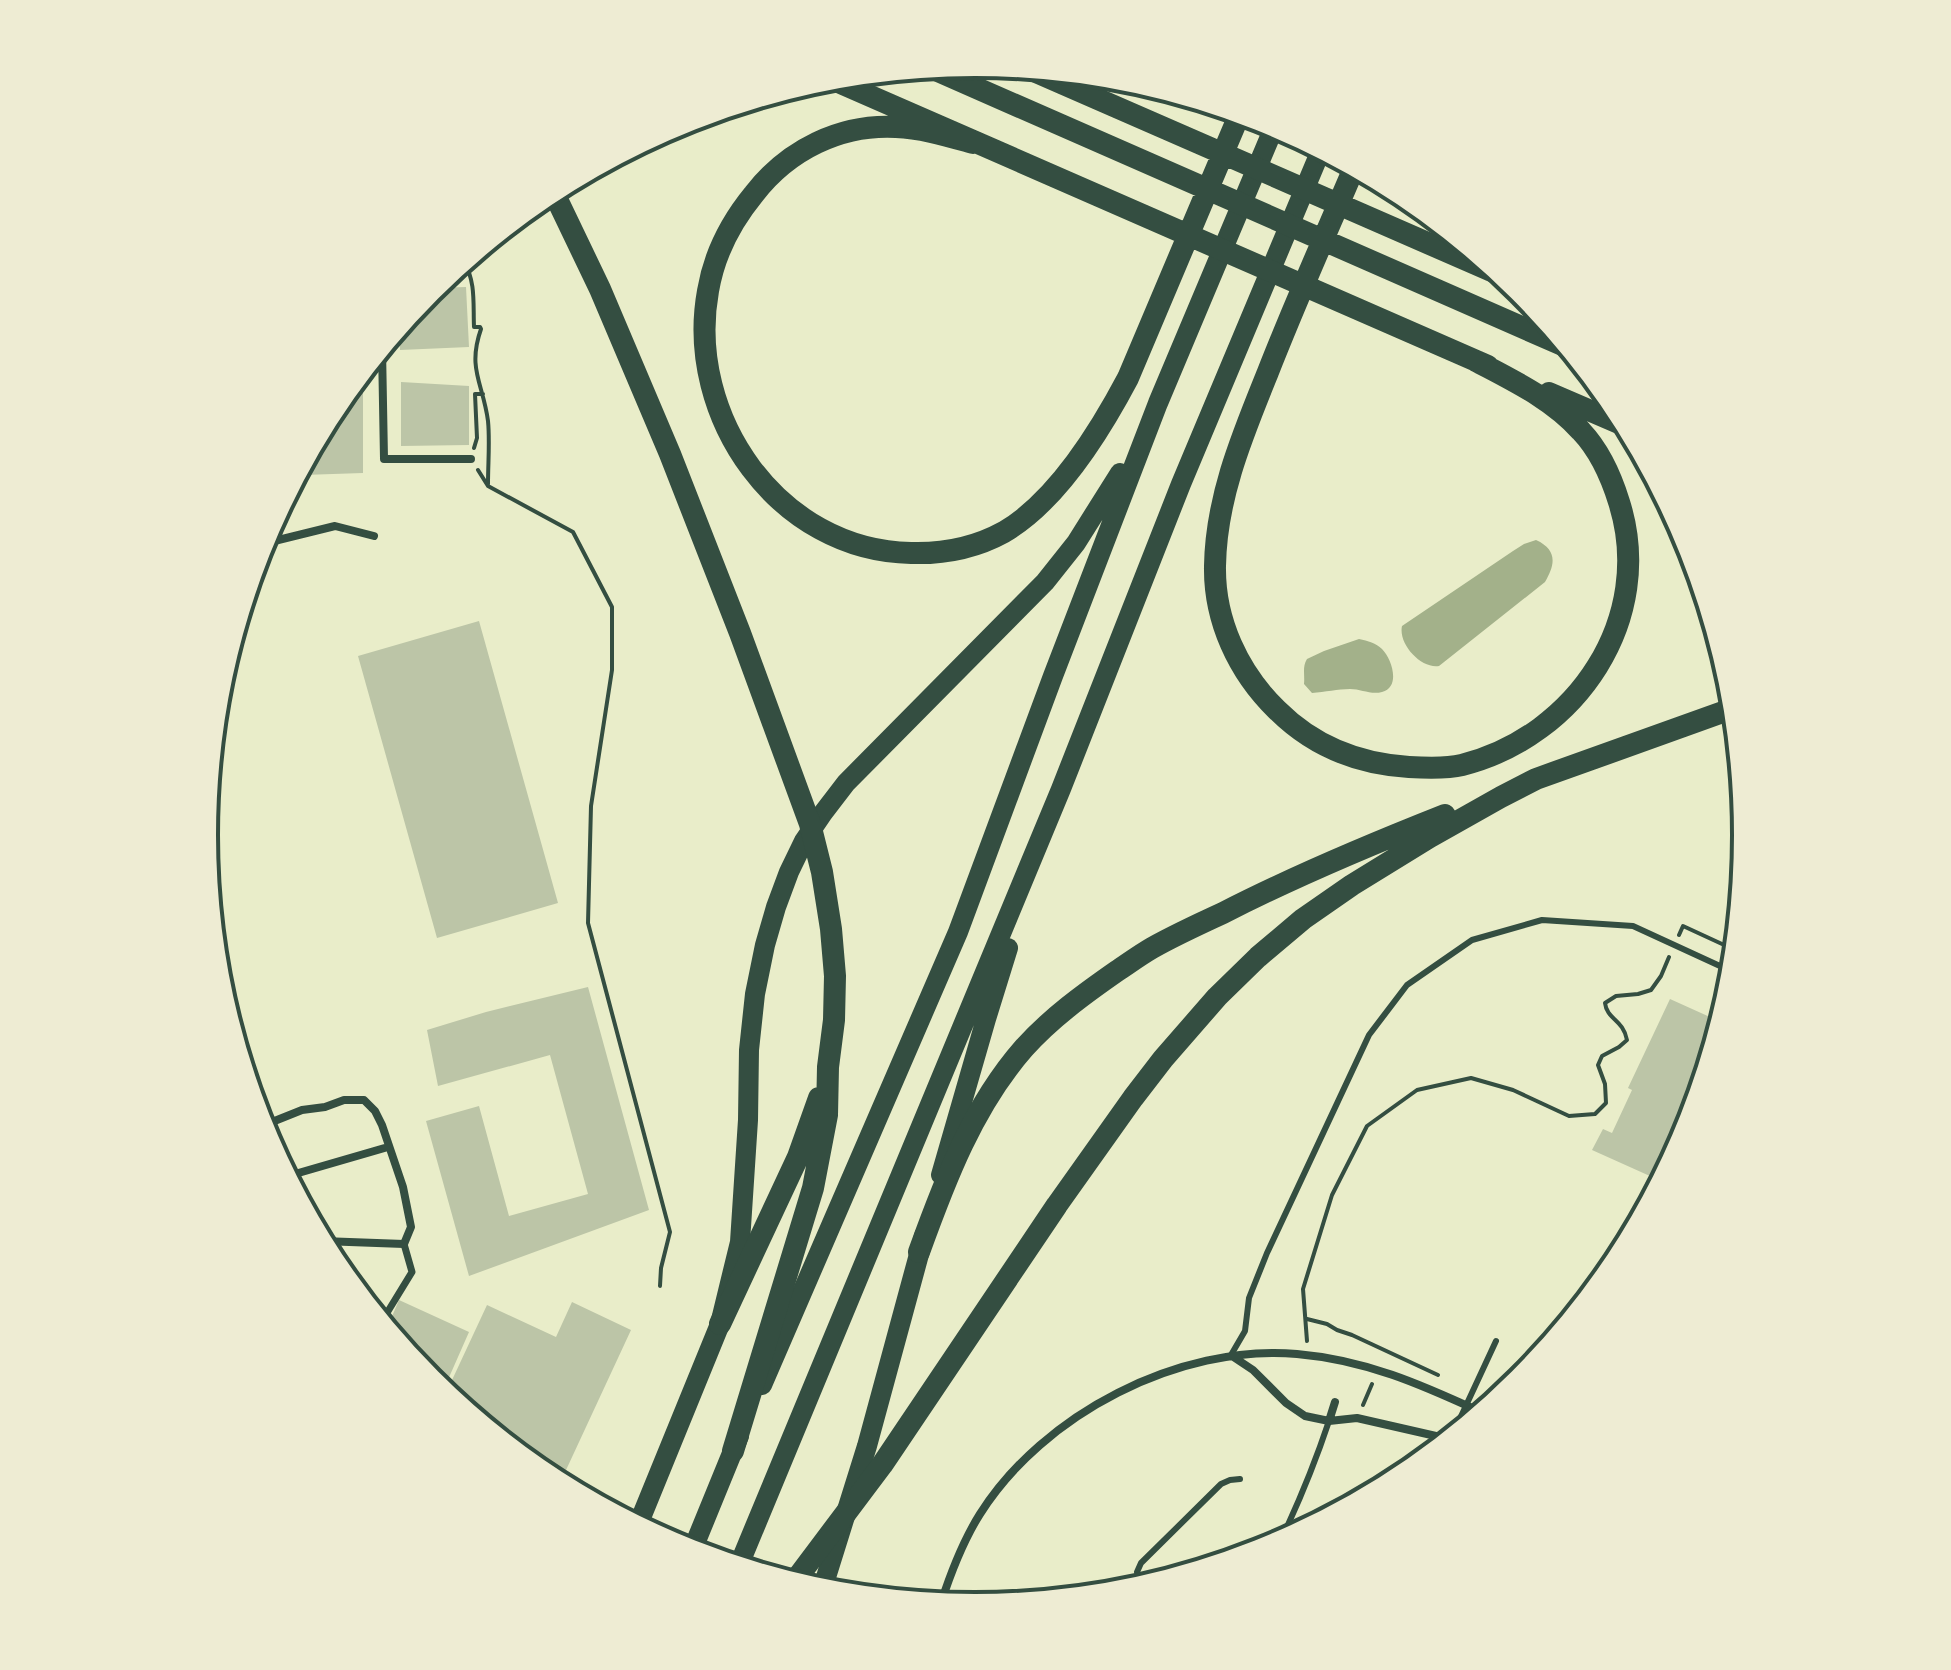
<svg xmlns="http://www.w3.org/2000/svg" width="1951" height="1670" viewBox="0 0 1951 1670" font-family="'DejaVu Sans',sans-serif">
<rect width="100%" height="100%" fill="#e9edc9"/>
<!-- water -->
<path fill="#a3b18a" d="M1536,540C1558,550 1555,565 1545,582L1439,666C1421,669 1398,644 1402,626L1513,551L1524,544Z
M1359,639C1368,641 1376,643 1382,649C1392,659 1401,687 1382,692C1371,695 1361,689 1350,689C1338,689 1325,692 1312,693L1304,684C1305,675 1302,667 1307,659L1324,651Z"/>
<!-- building -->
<path fill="#bcc5a7" d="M466,287L469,347L400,350L399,327L431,290L433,288Z
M401,382L469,386V445L401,446Z
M354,383H363V473L303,475V466L335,406Z
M479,621L558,903L437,938L358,656Z
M588,987L649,1210L469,1276L426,1121L479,1106L509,1216L588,1194L550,1055L438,1086L427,1030L486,1012Z
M1670,999L1721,1022L1688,1130L1661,1181L1592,1150L1603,1129L1612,1133L1632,1090L1628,1088Z
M399,1300L469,1332L443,1391L430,1380L387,1328Z
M572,1302L631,1330L560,1483L547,1476L446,1393L487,1305L556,1337Z"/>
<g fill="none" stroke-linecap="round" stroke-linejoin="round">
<!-- path -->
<path stroke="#344e41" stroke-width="4" d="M464,262C476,282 473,304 474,327H480L481,329C467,369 483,383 488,421C490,441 488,463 488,484
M474,448L477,438L475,394H483
M478,470L488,486L573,532L612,607V670L591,806L588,923L670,1232L661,1268L660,1286
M1679,935L1683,926L1735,950
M1307,1319L1327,1324L1337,1330L1352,1335L1438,1375
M1307,1341L1303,1289L1332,1195L1367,1126L1417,1090L1471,1078L1513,1090L1569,1116L1595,1114L1606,1103L1605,1084L1598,1065L1602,1056L1619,1047L1627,1040C1623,1019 1607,1020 1605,1003L1616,996L1638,994L1651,990L1661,976L1669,957
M1363,1405L1372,1384"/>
<!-- service -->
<path stroke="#344e41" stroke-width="6" d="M1231,1355L1245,1331L1249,1298L1267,1253L1369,1035L1407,985L1472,940L1542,920L1633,926L1733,972
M1451,1438L1496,1341
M1280,1542C1299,1502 1315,1463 1329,1421
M1142,1586L1137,1572L1141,1563L1221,1484L1230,1480L1240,1479"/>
<!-- pedestrian -->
<path stroke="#344e41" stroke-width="7" d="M382,1321L412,1272L404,1244"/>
<!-- minor -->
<path stroke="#344e41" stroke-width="8" d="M382,348L384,459H471
M262,544L335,526L374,536
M262,1126L302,1110L325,1107L344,1100H364L375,1111L382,1125L403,1187L411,1227L404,1244L322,1241
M288,1176L388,1147
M1232,1356L1253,1370L1286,1403L1305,1416L1329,1421L1357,1418L1449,1439
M1329,1421L1335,1402
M941,1603C951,1572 963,1541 980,1514C1043,1414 1179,1344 1297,1354C1366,1360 1420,1384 1481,1412"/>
<!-- primary -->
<path stroke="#344e41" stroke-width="20" d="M941,1175L986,1019L1008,948
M762,1385L958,932L1053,676L1158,403L1275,125
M638,1525L720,1324L740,1242L748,1120L749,1050L755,994L765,945L776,907L789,872L804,841L823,813L846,783L1045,582L1076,543L1120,473
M692,1551L739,1436
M739,1565L1061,789L1181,484L1321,150
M822,1590L867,1446L924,1236"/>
<!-- motorway -->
<path stroke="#344e41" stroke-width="22" d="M931,68L1567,347
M1029,69L1503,276
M829,78L1488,366
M1267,122L1277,126
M973,143C948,136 922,128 896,127C840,124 788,150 754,194C731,222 714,255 708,291C685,417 779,551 911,553C944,554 975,548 1004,532C1057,501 1100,431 1128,378L1240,113
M1354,168C1325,236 1295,303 1268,372C1243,434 1216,497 1215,566C1214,620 1238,672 1277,710C1313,746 1358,764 1409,767C1426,768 1446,769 1462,765C1577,736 1656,618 1619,502C1611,476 1600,451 1581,431C1552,399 1514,381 1476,361
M553,191L600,289L670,454L740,633L810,824L822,872L831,929L835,976L834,1020L828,1067L827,1115L813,1188L733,1451
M1549,393L1628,427
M919,1252C945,1180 973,1106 1024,1048C1051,1018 1084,994 1117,971C1129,963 1140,955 1152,948C1175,935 1199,924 1223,913C1295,876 1369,845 1445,815
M720,1324L798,1157L819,1098
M794,1582L882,1465L1057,1205L1133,1098L1163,1059L1217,997L1258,957L1303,919L1352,885L1430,837L1501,797L1536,779L1734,708"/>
</g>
<!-- crop -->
<path d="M0 0H1951V1670H0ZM218 835a757 757 0 1 1 1514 0a757 757 0 1 1-1514 0Z" fill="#eeecd3" fill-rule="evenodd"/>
<path fill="none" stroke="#344e41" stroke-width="4" d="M218 835a757 757 0 1 1 1514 0a757 757 0 1 1-1514 0Z"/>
</svg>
